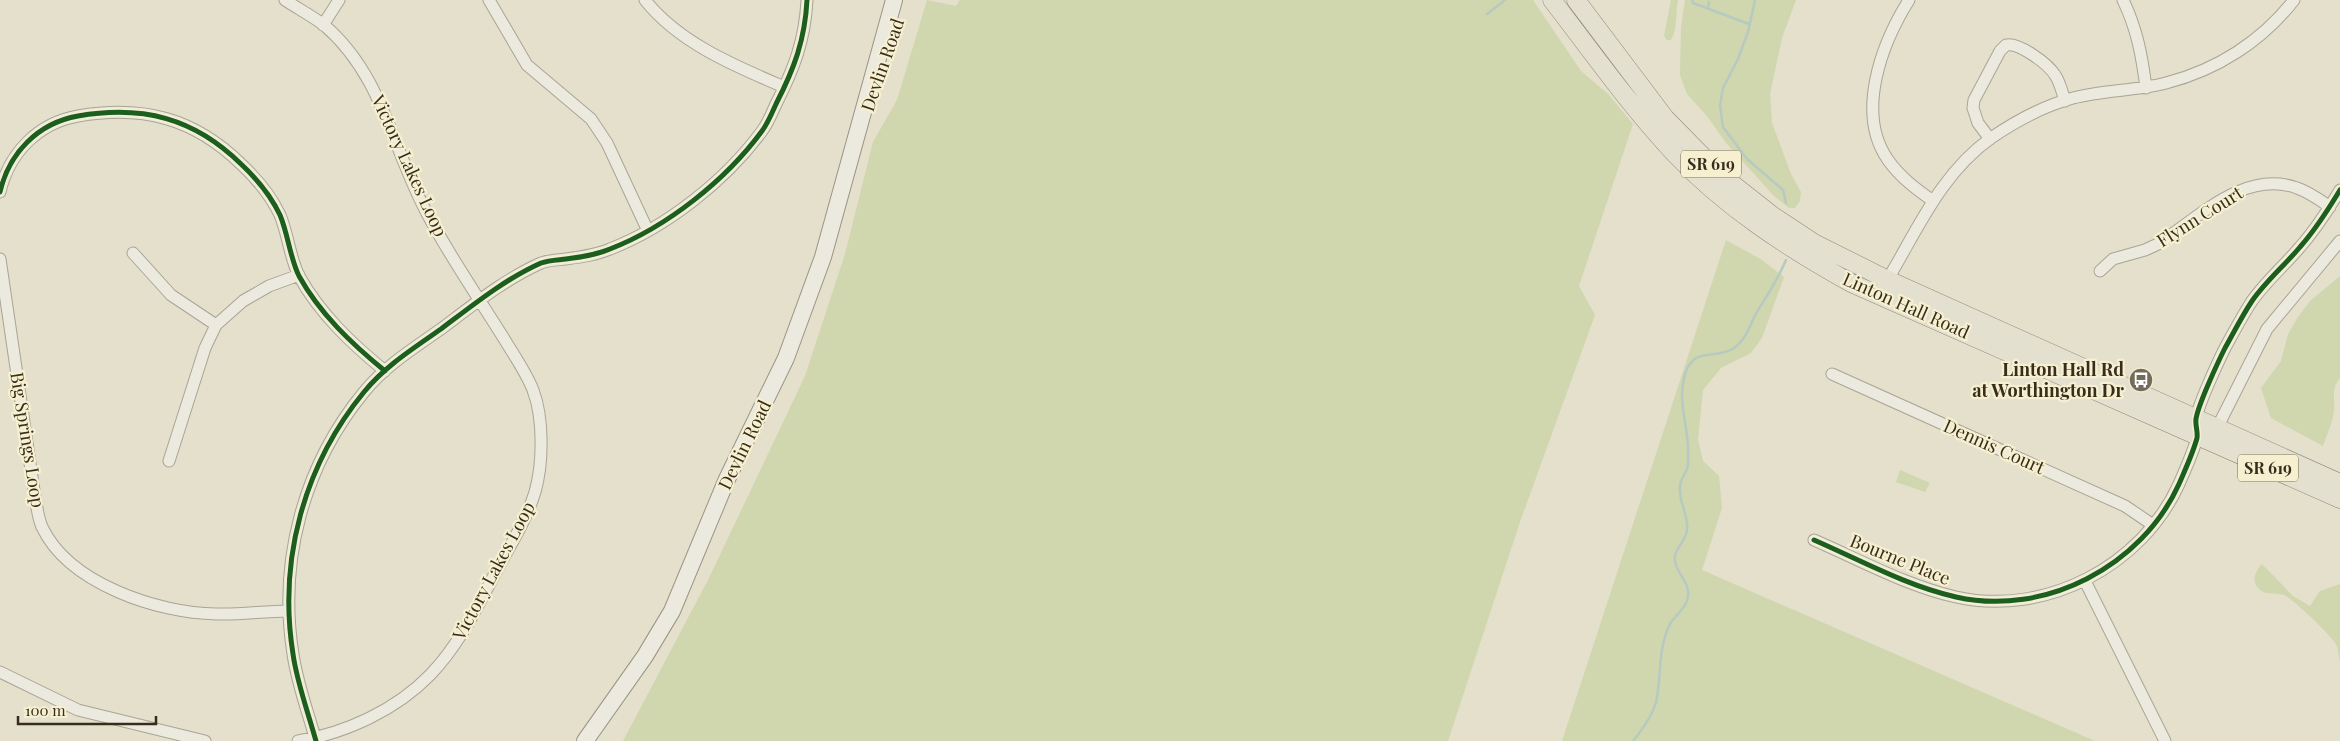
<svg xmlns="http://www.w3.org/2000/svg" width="2340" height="741" viewBox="0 0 2340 741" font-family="'Playfair Display',serif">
<rect width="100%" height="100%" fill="#e4e0cc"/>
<!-- green -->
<path fill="#d0d6ae" d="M927,0L956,6L960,0H1533L1581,71L1608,94L1633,124L1579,286L1595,315L1520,522L1448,741H623L708,580L805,376L845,254L873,142L897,100Z
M1671,0H1678C1675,13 1678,28 1671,40H1667L1664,36Z
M1685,0H1796L1782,38L1770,94L1772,123L1791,174L1801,192L1800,201L1795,208H1789L1774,196L1726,143L1707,116L1687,94L1680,75L1681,27Z
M1726,240L1762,260L1784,277L1762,338L1751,353L1721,368L1703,390L1698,440L1703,461L1719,476L1722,508L1702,570L2095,741H1562Z
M2340,276V378C2331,388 2335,396 2334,408C2334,420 2327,434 2323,446L2271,418L2261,388L2281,361L2288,334L2298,317L2310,301Z
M1900,470L1930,483L1925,492L1896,482Z
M2262,564L2293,596L2310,606L2320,591L2340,584V661C2338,656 2339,651 2337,646C2334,638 2292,598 2284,595C2274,592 2263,597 2256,585C2252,578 2257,569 2262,564Z"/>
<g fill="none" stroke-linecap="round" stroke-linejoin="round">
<!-- stream -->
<path stroke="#b7cac1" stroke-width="2.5" d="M1692,0L1693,3L1749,24
M1755,0L1748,32L1738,59L1723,88L1720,106L1723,127L1747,159L1783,190L1786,203
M1708,8L1709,2
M1487,14L1505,0
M1633,741C1642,730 1652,717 1656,702C1662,676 1657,650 1670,624C1675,615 1687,608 1688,596C1690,583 1676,572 1675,561C1673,549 1686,542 1687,530C1689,515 1678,502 1680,486C1680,480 1685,475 1687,469C1689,463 1688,456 1688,450C1688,426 1678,403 1684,378C1692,344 1715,361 1734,348C1748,338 1750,323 1758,310C1769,293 1778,279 1786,260"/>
<!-- minor casing -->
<g stroke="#a9a495" stroke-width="13">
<path id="minor" d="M285,0C297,8 312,16 324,25C384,76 393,153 429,217C451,258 478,297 503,337C513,354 526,372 533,390C544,419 543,464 535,492C527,518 513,541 500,564C479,603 461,643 430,675C396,710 346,733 298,741
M489,0L527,65L591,119L607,143L648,231
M645,0C679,43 735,66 784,87
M1909,0C1882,43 1855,113 1888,160C1900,177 1916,189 1933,201
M2123,0C2137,29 2142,56 2146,88
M323,25L339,0
M1990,139L1978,123L1973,108L1974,100L2000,51L2006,45C2019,42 2048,64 2055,75C2060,82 2062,92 2065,101
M0,192C9,153 38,123 78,116C143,105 194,118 241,164C256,178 271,196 280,215C288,234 290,258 299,276C320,314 352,344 385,371
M133,253L171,295L216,325
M0,259L35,497C37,507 38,518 42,527C69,584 158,613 216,614C240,615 264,611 288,611
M2100,271L2113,259L2145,250L2158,244C2198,218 2245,169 2297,188C2309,192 2320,200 2330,207
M1885,284C1916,233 1940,174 1991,138C2016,121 2043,106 2073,98C2103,90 2136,91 2166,83C2217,70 2262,41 2294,0
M1832,374L2125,506L2153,525
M2213,430L2217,428L2267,329L2340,241
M169,461L205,348L216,325L243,301L269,286L299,275
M1814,540C1860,560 1907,586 1956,597C2045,617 2142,566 2179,484C2185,470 2193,453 2197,438C2198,431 2195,425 2196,419C2198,405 2218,362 2225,348C2234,332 2242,316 2252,301C2266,281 2285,265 2300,247C2316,229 2328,210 2340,190
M2085,581L2165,741
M0,672L78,710L205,741
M316,741C308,712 297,683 293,654C278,560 304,465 364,392C385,366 414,348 441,329C473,305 505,279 541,263C549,260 558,260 566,259C581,257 596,255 610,249C667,227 726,180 762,131C768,123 772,113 776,104C794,69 805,40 807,0"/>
</g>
<!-- secondary casing -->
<g stroke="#999485" stroke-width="18">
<path id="secondary" d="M585,741L645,656L672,611L727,479L786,358L823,257L894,0"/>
</g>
<!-- primary casing -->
<g stroke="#8f8a7c" stroke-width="19">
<path id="primary" d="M1552,0C1592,52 1630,106 1675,154C1725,207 1788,248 1851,283L2340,499
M1576,0L1665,118L1721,175L1773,216L1814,243L1888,280L2340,483"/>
</g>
<!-- minor -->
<use href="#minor" stroke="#ece9de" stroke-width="11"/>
<!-- secondary -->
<use href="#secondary" stroke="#ece9de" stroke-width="16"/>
<!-- primary -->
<use href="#primary" stroke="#e4e0cf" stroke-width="18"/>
<!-- cycleway casing -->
<g stroke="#f6f0d1" stroke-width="8">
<path id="cycleway" d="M0,192C9,153 38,123 78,116C143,105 194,118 241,164C256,178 271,196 280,215C288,234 290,258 299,276C320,314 352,344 385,371
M1814,540C1860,560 1907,586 1956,597C2045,617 2142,566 2179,484C2185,470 2193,453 2197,438C2198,431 2195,425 2196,419C2198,405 2218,362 2225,348C2234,332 2242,316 2252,301C2266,281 2285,265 2300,247C2316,229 2328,210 2340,190
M316,741C308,712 297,683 293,654C278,560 304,465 364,392C385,366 414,348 441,329C473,305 505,279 541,263C549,260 558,260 566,259C581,257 596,255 610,249C667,227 726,180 762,131C768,123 772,113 776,104C794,69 805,40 807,0"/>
</g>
<!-- cycleway -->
<use href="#cycleway" stroke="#1b5e20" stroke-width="5"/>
</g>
<!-- icons -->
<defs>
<g id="bus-disc" transform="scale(1.25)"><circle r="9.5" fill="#746c5a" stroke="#f6f0d1"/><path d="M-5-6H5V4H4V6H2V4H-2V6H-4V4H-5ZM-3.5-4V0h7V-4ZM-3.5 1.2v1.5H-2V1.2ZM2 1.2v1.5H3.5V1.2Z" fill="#fff"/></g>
</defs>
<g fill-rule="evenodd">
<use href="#bus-disc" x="2141" y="380"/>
</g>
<g text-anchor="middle" stroke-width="4.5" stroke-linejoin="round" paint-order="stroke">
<!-- shield labels -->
<g fill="#f6f0d1" stroke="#716853" stroke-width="1">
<rect x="1681" y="150.5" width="60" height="27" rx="4"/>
<rect x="2238" y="454.5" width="60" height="27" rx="4"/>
</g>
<g font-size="16" font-weight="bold" fill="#382d1d">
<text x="1711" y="170">SR 619</text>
<text x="2268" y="474">SR 619</text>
</g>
<!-- street labels -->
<g font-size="18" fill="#382d1d" stroke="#f6f0d1">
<text transform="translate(883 65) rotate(-71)" y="6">Devlin Road</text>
<text transform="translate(409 166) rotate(65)" y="6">Victory Lakes Loop</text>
<text transform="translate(2200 217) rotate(-32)" y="6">Flynn Court</text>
<text transform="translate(1906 306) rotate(24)" y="6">Linton Hall Road</text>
<text transform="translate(27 440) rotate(81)" y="6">Big Springs Loop</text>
<text transform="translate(745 445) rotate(-64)" y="6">Devlin Road</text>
<text transform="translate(1994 447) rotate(24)" y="6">Dennis Court</text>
<text transform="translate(1900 560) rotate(22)" y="6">Bourne Place</text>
<text transform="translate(494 571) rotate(-62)" y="6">Victory Lakes Loop</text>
</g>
<!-- poi labels -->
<g font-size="18" font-weight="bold" fill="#382d1d" stroke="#f6f0d1" text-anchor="end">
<text x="2124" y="376">Linton Hall Rd<tspan x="2124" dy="21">at Worthington Dr</tspan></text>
</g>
</g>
<!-- scale -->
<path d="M18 716v8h138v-8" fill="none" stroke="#382d1d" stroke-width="2.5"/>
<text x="25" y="716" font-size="15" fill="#382d1d" stroke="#f6f0d1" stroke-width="4" paint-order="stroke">100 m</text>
</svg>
